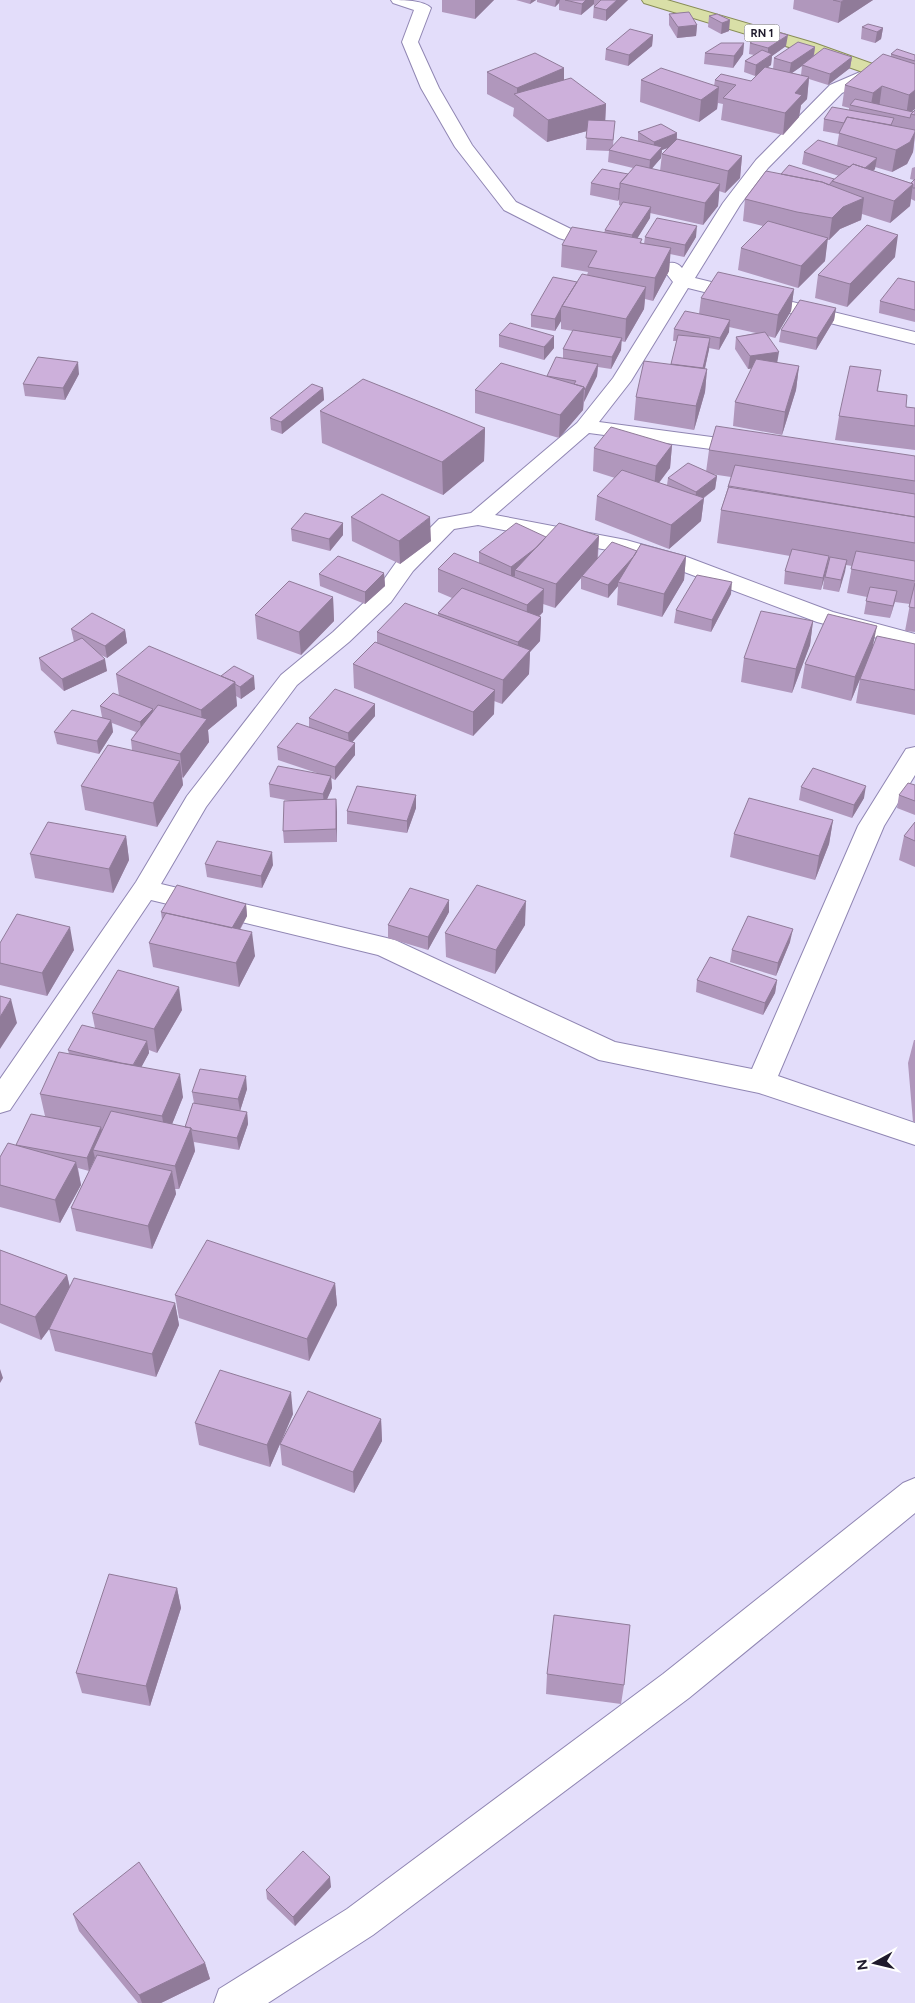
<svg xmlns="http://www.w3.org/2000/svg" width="915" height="2003" viewBox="0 0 915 2003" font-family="Figtree,sans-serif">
<rect width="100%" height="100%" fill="#e3ddfa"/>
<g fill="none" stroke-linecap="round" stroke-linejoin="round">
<!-- street casing -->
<g stroke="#9086b3" stroke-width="2">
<path id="street" d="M391,0C403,0 423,0 431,8L418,42L439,88L472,145L516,202L573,230L610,242L612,246L610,250L603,252L559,238L504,210L455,147L421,88L402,42L414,10L393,3Z
M874,66L880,67L882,71L880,75L842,93L768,168L740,205L695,278L915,332V344L688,288L631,381L599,422L749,442L756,444L760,448L756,452L749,454L589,433L495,515L626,540L687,557L833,612L915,634V648L817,622L671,567L623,553L478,525L454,529L413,571L391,602L349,642L297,685L206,807L161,884L395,940L615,1042L752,1069L858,826L906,749L915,747V775L884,826L778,1076L915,1123V1145L759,1093L599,1060L378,955L151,900L10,1110L0,1113V1079L136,882L187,796L281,675L333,632L375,592L397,561L439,519L471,513L577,423L613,378L673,282L662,268L665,264C672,262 677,262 682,268L723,203L756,160L830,85Z
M915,1478V1513L689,1698L373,1935L268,2003H214L219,1989L347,1909L663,1674L903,1483Z"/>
</g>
<!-- primary casing -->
<g stroke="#878c56" stroke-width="2">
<path id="primary" d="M642,0H667L814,43L915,79V90L802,51L644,3Z"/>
</g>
<!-- street -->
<use href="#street" fill="#fff" fill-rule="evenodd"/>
<!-- primary -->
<use href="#primary" fill="#d9dfa7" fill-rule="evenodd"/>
</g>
<!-- wall -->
<path fill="#b097bc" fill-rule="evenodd" d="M442,0H494L475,19L442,12Z
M516,0H536L530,4Z
M537,0H628L606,21L593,18L594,4L581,15L559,10V3L555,7L537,2Z
M794,0H873L838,23L793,9Z
M669,14L697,25L696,36L677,38L669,25Z
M717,14L729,31L721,34L708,27L709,16Z
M862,27L883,28L881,39L875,43L861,39Z
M653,35L652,46L628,66L605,60L606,49Z
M744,43L743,54L733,68L704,64L705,53Z
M750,43L786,46L772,56L771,65L768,67L773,69L774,58L815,47L814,56L852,57L850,68L828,85L809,79L807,99L801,105L799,117L783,135L721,120L723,104L718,103L717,109L699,122L640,102L641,80L714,86L715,80L751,81L759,73L755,76L744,72L745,61L754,55L749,54ZM802,66L801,75L792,73Z
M891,54L915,55V109L912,111L913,112L915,110V137L913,152L907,164L892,172L875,167V169L873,171L911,183L914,180L910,179L912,168L915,167V201L911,199L910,206L890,223L862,214L861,220L840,229L829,240H827L825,261L798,288L738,270L741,248L763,226L743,221L745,199L781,174L834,179L839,176L802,164L804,152L837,146L839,134L823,131L824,119L849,110V108L842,106L845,85L891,56Z
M564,68V80L606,104L605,121L614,133L613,146L638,141V132L677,133V139L742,156L740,178L725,193L719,191L718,206L703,225L650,213V218L637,238L642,243L644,244L645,237H696L684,257L670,254L669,271L653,301L645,299L644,309L625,342L621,341V350L611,369L598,367L597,376L584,402L583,410L559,438L475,413V390L547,376L563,358V349L573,331L561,329V321L555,331L531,327V315L577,282L587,275L588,272L561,267L562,245L604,233L605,230L621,206L619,205V199L618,201L590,195L591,183L628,174L633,168L608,162L609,151L586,150L587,131L547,142L513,116L514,108L487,94V72ZM667,148L662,154L660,171L651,169L661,158L662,150Z
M895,257L847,307L815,298L818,275Z
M915,282V322L879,313L880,301Z
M794,289L791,311L775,338L768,336L777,363L799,366L796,390L782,435L733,426L735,402L752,368L748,369L735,349L736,337L756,333L729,327V332L719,350L709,348L705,369H707L705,392L694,430L634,420L636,397L671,364L677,341H673L674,329L699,314L701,298Z
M836,308L834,320L816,350L779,342L781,330Z
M499,335L554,348L544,360L499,347Z
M881,370L878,391L906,407L915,408V450L835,440L839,416Z
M79,374L65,400L25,396L23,384Z
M323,388L324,400L282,434L271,430L270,418Z
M320,411L485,428L484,461L443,495L322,443Z
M672,445L670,468L659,483L667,485L668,478L706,472L709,450L915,456V632L905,631L910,604L895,602L890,618L864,614L867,597L847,593L852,566L846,565L839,592L823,589L824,578L821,590L784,584L785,571L790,556L717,543L721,510L731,477L711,474L717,476L715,489L704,498L701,521L669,549L595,520L597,496L615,478L593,471L594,448Z
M351,517L431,541L400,564L352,541Z
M343,523V535L330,551L292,541L291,529Z
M599,536L598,558L637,551L686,556L684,580L662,617L617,605L618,586L608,598L581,589V578L555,608L543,604V612L539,617H541L540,641L530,652L529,674L502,704L494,701V714L473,736L354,688L353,664L377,643V632L438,616V613L452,598L438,592V569L479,563V552L546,537Z
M384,573L385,586L365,604L320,586L319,574Z
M731,594L711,632L674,623L676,610Z
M333,597L334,621L301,655L257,639L255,615Z
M813,621L810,645L792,693L741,682L744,658Z
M71,629L125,630L127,643L107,658L101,655L107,671L64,691L41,670L39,658L74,642Z
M915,644V715L856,703L860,679L851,701L801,688L805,664L873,646Z
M116,674L221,676L255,689L241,699L236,696L237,706L208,730L209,742L183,778L182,777L183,785L157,827L85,810L81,786L132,750L131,740L136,732L112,723L113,732L99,754L57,744L54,732L102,717L100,706L119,696Z
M375,704V716L352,742L355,743V755L335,780L331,778L332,788L327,799H336L337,842L284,843L283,831L291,801L270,797L269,784L317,773L278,760L277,747L309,727V718Z
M915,785V815L897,808L899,795Z
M801,787L864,798L852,818L799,800Z
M416,795V808L407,833L347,824V811Z
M833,820L829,844L815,880L730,857L734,834Z
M915,822V867L899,860L904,836Z
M126,836L129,860L113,893L35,878L30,854Z
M205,864L273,865L262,888L207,877Z
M246,904L247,916L240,930L255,956L239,987L153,967L149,943L162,920L161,912Z
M449,912L428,950L388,938V925Z
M525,925L495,974L446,957L445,933Z
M790,942L776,976L730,962L732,950Z
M0,943L74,950L47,996L0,985Z
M697,980H777L775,993L763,1015L696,992Z
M182,1010L157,1053L149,1050V1053L141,1067L183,1097L172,1124L185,1127L194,1103L192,1092L247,1089L240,1111L247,1112L248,1124L239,1150L194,1142L195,1151L179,1189H175L176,1194L152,1249L76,1231L71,1208L95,1159V1158L89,1171L78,1168L81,1185L60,1223L0,1207V1157L16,1145L45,1116L40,1094L69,1054L68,1050L95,1028L92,1013Z
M914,1040H915V1122H913L908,1063Z
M0,1250L67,1275L70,1287L175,1303L179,1325L156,1377L55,1351L49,1329L50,1328L41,1340L0,1323Z
M335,1283L337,1305L309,1361L179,1318L175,1295Z
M293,1414L282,1440L381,1419L382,1441L354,1493L282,1465L280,1444L270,1467L199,1445L195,1423Z
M177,1588L181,1608L150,1706L82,1693L76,1673Z
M547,1674L624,1685L621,1704L546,1694Z
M331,1887L295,1926L267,1899L266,1890Z
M73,1914L205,1963L210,1979L161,2003H138L79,1931Z"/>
<!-- shaded-wall -->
<path fill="#907b99" d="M475,0H494L475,19Z
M531,0H536L530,4Z
M556,0H560L559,3L555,7Z
M586,0H594V4L581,15L582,4Z
M617,0H628L606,21V10Z
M844,0H873L838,23L841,2Z
M730,20L729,31L721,34L722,23Z
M697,25L696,36L677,38L678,27Z
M883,28L881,39L875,43L877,32Z
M653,35L652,46L628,66L629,55Z
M788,35L786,46L772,56L771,65L755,76L756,65L768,57V48Z
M744,43L743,54L733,68L734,56Z
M815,47L813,59L802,65V66L789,75L791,63Z
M852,57L850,68L828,85L830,74Z
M564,68V90L517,96V88Z
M809,77L807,99L801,105L799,117L783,135L785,113L795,93Z
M882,86L879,108L870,110L873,93Z
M719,87L717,109L699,122L701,100Z
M915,90V109L906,116L909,95Z
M606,104L605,126L547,142L548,120Z
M915,132L913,152L907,164L892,172L896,150Z
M677,133L676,145L662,150L661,158L649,172L650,160L653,154L654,142Z
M742,156L740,178L725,193L728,171Z
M877,158L875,169L860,182L862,171Z
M720,184L718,206L703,225L705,203Z
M913,184L910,206L890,223L894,201Z
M620,188L619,199L618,201L619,189Z
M864,198L861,220L840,229L829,240L832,218L843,207Z
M651,207L650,218L632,247V235Z
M697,226L696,237L684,257L685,245Z
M898,235L895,257L847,307L850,284Z
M828,238L825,261L798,288L801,266Z
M671,248L669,271L653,301L655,278Z
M646,287L644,309L625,342L626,319Z
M794,289L791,311L775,338L778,315Z
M561,308V321L555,331V319Z
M836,308L834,320L816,350L817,338Z
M730,320L729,332L719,350L720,338Z
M554,336V348L544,360V347Z
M622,338L621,350L611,369L612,357Z
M710,338L709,350L701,384L702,372Z
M779,352L777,364L748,369L750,356Z
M78,362L79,374L65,400L63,388Z
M598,364L597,376L584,402L585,390Z
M799,366L796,390L782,435L785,412Z
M707,369L705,392L694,430L696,406Z
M584,387L583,410L559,438L560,415Z
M323,388L324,400L282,434L281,422Z
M485,428L484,461L443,495L442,462Z
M672,445L670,468L654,489L656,466Z
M717,476L715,489L695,504L696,492Z
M704,498L701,521L669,549L671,525Z
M430,517L431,541L400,564L399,541Z
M343,523V535L330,551L329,539Z
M599,536L597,560L582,576L581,578L555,608L556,584Z
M548,538L515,570V576L511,580V567Z
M638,551L618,582V586L608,598V585Z
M686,556L684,580L662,617L664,594Z
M829,556L827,568L821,590L823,578Z
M847,560L845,572L839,592L841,580Z
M384,573L385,586L365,604V592Z
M732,582L731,594L711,632L712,620Z
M544,589L543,612L526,628L527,605Z
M897,591L894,604L890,618L893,606Z
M333,597L334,621L301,655L299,632Z
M541,617L540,641L530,652L529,674L502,704L503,680L517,665L518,642Z
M813,621L810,645L792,693L796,669Z
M877,626L872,650L851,701L855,677Z
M125,630L127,643L107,658L105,646Z
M105,659L107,671L64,691L62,679Z
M254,676L255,689L241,699L240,687Z
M235,682L237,706L208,730L209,742L183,778L180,754L202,724L201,710Z
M495,690L494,714L473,736V712Z
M375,704V716L349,746L348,733Z
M153,709L155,722L142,735L140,722Z
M111,720L113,732L99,754L97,741Z
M355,743V755L335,780V767Z
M180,761L183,785L157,827L153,803Z
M331,776L332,788L324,806L323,794Z
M866,786L864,798L852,818L854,805Z
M416,795V808L407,833V821Z
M336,799L337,812V842L336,829Z
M833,820L829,844L815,880L819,856Z
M126,836L129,860L113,893L109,869Z
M272,852L273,865L262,888L261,876Z
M449,900V912L428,950V937Z
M526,901L525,925L495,974L496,950Z
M246,904L247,916L232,943L231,930Z
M70,927L74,950L47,996L42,973Z
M793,929L790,942L776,976L778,963Z
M252,932L255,956L239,987L236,963Z
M777,980L775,993L763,1015L765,1003Z
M179,987L182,1010L157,1053L154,1029Z
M11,999L17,1023L0,1049V1017Z
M147,1041L149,1053L135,1079L133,1066Z
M180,1074L183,1097L166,1139L162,1116Z
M246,1076L247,1089L240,1111L238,1099Z
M247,1112L248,1124L239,1150L237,1138Z
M101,1127L104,1139L93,1150L95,1158L89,1171L87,1158Z
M191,1128L195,1151L179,1189L175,1166Z
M76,1162L81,1185L60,1223L55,1200Z
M172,1171L176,1194L152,1249L148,1226Z
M67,1275L72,1298L41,1340L35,1317Z
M335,1283L337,1305L309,1361L307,1339Z
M175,1303L179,1325L156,1377L152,1354Z
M0,1369L3,1378L0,1383Z
M291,1392L293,1414L270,1467L267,1445Z
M381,1419L382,1441L354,1493L353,1472Z
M177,1588L181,1608L150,1706L146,1686Z
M330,1877L331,1887L295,1926L293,1917Z
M205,1963L210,1979L161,2003H142L139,1995Z"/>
<!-- building -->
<path fill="#cdb0db" stroke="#907b99" d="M565,0H586L582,4Z
M601,0H617L606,10L594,7Z
M833,0H844L841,2Z
M689,12L697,25L678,27L669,14Z
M717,14L730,20L722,23L709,16Z
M868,24L883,28L877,32L862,27Z
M630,29L653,35L629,55L606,49Z
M770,30L788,35L768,48L750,43Z
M798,42L815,47L791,63L774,58Z
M721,43H744L734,56L705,53Z
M824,48L852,57L830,74L802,65Z
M897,49L915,55V61L891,54Z
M762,50L772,54L756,65L745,61Z
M535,53L564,68L517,88L487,72Z
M883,54L915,64V90L909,95L882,86L873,93L845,85Z
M765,67L809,77L795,93L802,95L785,113L723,98L736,85L715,80L721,74L751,81Z
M661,68L719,87L701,100L641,80Z
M571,78L606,104L548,120L514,94Z
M855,99L913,112L911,114L910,118L850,105Z
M832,107L894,118L891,125L847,117L844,123L824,119Z
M915,110V115L911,114Z
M847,117L915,130V132L910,142L896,150L839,133Z
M588,120L615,121L613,140L586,138Z
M661,124L677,133L654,142L638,132Z
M621,137L662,147L650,160L609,150Z
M677,139L742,156L728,171L662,154Z
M818,140L877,158L865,168L853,164L850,167L804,152Z
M853,164L913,184L894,201L832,181Z
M636,165L720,184L705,203L620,183Z
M789,165L834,179L829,185L822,182L781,174Z
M602,169L628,174L620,183V188L619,189L591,183Z
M766,171L822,182L864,198L843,207L832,218L797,212L745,199Z
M915,179V188H913V184L911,183Z
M623,202L651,207L632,235L605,230Z
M657,218L697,226L685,245L645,237Z
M768,221L828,238L801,266L741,248Z
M867,225L898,235L850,284L818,275Z
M572,227L642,239L640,243L671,248L655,278L588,267L597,251L562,245Z
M718,272L794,289L778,315L701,298Z
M582,274L646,287L626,319L562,306Z
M553,277L577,282L562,306L561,308L555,319L531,315Z
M898,278L915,282V310L880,301Z
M800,300L836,308L817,338L781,330Z
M685,311L730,320L720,338L674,329Z
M510,323L554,336L544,347L499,335Z
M573,330L622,338L612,357L563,349Z
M765,332L779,352L750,356L736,337Z
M678,335L710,338L703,368L671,364Z
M38,357L78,362L63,388L23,384Z
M556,357L598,364L585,390L584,387L574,384L576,381L547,376Z
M756,359L799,366L785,412L735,402Z
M644,361L707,369L696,406L636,397Z
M501,363L584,387L560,415L475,390Z
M850,366L881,370L877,391L907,395L906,407L915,408V426L839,416Z
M363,379L485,428L442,462L320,411Z
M312,384L323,388L281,422L270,418Z
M716,426L915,456V481L709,450Z
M611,427L672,445L656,466L594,448Z
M688,463L717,476L696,492L668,478Z
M735,465L915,494V517L728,487Z
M622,470L704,498L671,525L597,496Z
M729,486L915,517V543L721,510Z
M382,494L430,517L399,541L351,517Z
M305,513L343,523L329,539L291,529Z
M516,523L546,537L537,547L511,567L479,552Z
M559,523L599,536L556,584L515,570Z
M612,542L637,551L634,556L608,585L582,576Z
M641,544L686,556L664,594L618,582Z
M792,549L829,556L823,578L785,571Z
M856,551L915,561V581L851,569Z
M454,553L544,589L527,605L438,569Z
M338,556L384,573L365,592L319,574Z
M830,557L847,560L841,580L825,577Z
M697,575L732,582L712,620L676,610Z
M289,581L333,597L299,632L255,615Z
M915,583V608L909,607Z
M870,587L897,591L893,606L866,601Z
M462,588L541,617L518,642L438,613Z
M405,603L530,650L503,680L377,632Z
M761,611L813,621L796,669L744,658Z
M92,613L125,630L105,646L71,629Z
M828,614L877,626L855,677L805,664Z
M877,636L915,644V690L860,679Z
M82,638L105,659L62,679L39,658Z
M375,642L495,690L473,712L353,664Z
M149,646L235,682L201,710L116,674Z
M234,666L254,676L240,687L235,684V682L221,676Z
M335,689L375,704L348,733L309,718Z
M113,693L153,709L140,722L100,706Z
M158,705L207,719L180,754L131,740Z
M72,710L111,720L97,741L54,732Z
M297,723L355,743L335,767L277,747Z
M108,745L180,761L153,803L81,786Z
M278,766L331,776L323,794L269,784Z
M813,768L866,786L854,805L801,787Z
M908,783L915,785V801L899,795Z
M357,786L416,795L407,821L347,811Z
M749,798L833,820L819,856L734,834Z
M336,799V829L283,831L284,801Z
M48,822L126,836L109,869L30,854Z
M915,822V841L904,836Z
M217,841L272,852L261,876L205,864Z
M177,885L246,904L232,928L161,912Z
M477,885L526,901L496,950L445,933Z
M410,888L449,900L428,937L388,925Z
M166,913L252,932L236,963L149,943Z
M17,914L70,927L42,973L0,963V943Z
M748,916L793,929L778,963L732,950Z
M710,957L777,980L765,1003L697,980Z
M118,970L179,987L154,1029L92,1013Z
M0,996L11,999L0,1017Z
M82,1025L147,1041L133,1065L121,1063L68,1050Z
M59,1052L180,1074L162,1116L40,1094Z
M200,1069L246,1076L238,1099L192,1092Z
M193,1103L247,1112L237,1138L192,1130L191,1128L185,1127Z
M111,1111L191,1128L175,1166L93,1150Z
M31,1114L101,1127L87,1158L16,1145Z
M8,1143L76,1162L55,1200L0,1185V1157Z
M97,1155L172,1171L148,1226L71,1208Z
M207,1240L335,1283L307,1339L175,1295Z
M0,1250L67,1275L35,1317L0,1304Z
M74,1278L175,1303L152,1354L49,1329Z
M220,1370L291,1392L267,1445L195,1423Z
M308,1391L381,1419L353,1472L280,1444Z
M109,1574L177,1588L146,1686L76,1673Z
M554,1615L630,1625L624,1685L547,1674Z
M303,1851L330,1877L293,1917L266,1890Z
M139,1862L205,1963L139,1995L73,1914Z"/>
<g text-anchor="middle" stroke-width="4" stroke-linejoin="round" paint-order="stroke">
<!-- shield labels -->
<rect fill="#fff" stroke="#625f6b" stroke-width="1" x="744.5" y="24.5" width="35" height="17" rx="4"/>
<g font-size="11" font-weight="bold" fill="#1f1a2c">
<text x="762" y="37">RN 1</text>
</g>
</g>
<!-- north arrow -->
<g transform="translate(875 1963) rotate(262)" stroke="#ffffff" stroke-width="4" paint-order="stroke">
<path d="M0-4L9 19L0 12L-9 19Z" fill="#1f1a2c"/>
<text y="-8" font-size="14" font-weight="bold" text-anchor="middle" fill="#1f1a2c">N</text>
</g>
</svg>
